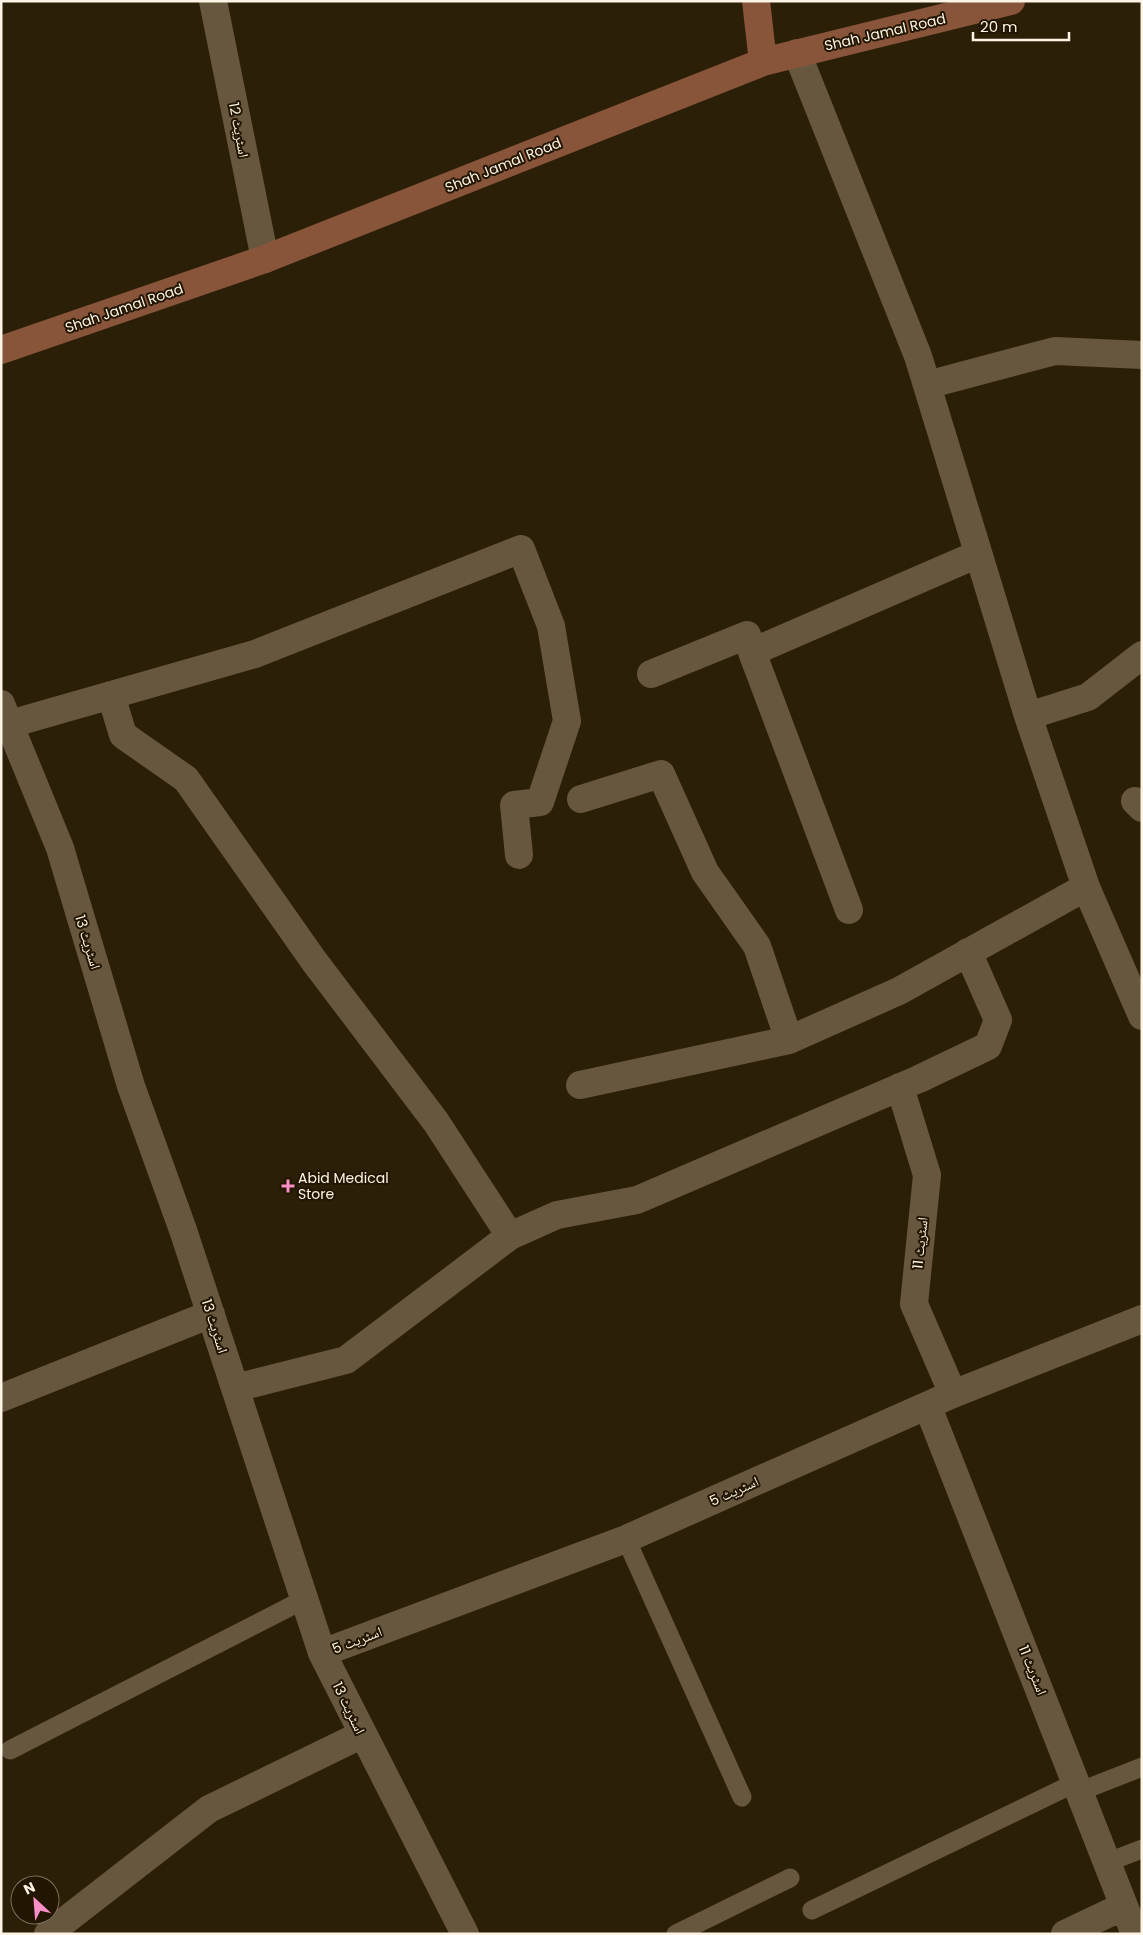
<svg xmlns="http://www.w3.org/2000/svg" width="1143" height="1935" viewBox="0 0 1143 1935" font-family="Poppins,'Noto Naskh Arabic',sans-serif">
<rect width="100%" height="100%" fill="#2c1f07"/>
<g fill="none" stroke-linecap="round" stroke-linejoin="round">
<!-- lane -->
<path stroke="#67573e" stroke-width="19" d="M626,1539L742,1797
M10,1750L305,1599
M1081,1791L1142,1767
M1108,1862L1142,1849
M812,1910L1077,1782
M676,1934L790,1878"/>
<!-- street -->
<path stroke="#67573e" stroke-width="28" d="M213,1L265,259
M927,385L1055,351L1142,355
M752,652L849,910
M651,674L747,635L752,652L978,554
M111,695L123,735L186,779L314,961L436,1122L510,1236
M1,704L60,848L131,1086L183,1230L322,1653L465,1934
M1028,716L1088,697L1142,655
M10,724L255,654L521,549L551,626L567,721L540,802L514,805L519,855
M581,799L661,774L705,872L757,946L789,1040
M1135,801L1142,808
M1086,887L1142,1016
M580,1085L789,1040L899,991L1086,887L1028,716L918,356L797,53
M900,1087L927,1175L914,1304L953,1394
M235,1388L346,1360L510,1236L557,1215L637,1200L919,1079L988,1046L998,1020L968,952
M1,1398L211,1314
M928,1407L1135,1934
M322,1653L626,1539L953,1394L1142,1319
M48,1934L209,1809L363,1734
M1065,1934L1124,1906"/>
<!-- secondary -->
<path stroke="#88553a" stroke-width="28" d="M756,1L763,62
M1,350L265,259L763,62L1011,1"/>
</g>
<!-- markers -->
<path fill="#fa8fc7" stroke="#231600" stroke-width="2" d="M285.5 1178.5h5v5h5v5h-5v5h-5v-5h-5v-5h5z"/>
<g text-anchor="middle" stroke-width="4" stroke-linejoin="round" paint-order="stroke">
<!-- street labels -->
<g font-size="14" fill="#fdf4e5" stroke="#231600">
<text transform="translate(885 32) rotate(-13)" y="5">Shah Jamal Road</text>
<text transform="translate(239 130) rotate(79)" y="5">اسٹریٹ 12</text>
<text transform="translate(503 165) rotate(-22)" y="5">Shah Jamal Road</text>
<text transform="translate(124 308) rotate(-19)" y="5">Shah Jamal Road</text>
<text transform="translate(88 942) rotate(73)" y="5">اسٹریٹ 13</text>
<text transform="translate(920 1243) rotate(-84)" y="5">اسٹریٹ 11</text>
<text transform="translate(215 1326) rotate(72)" y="5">اسٹریٹ 13</text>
<text transform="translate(734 1491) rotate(-24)" y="5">اسٹریٹ 5</text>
<text transform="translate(357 1640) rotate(-21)" y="5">اسٹریٹ 5</text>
<text transform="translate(1033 1670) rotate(68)" y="5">اسٹریٹ 11</text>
<text transform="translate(349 1708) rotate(64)" y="5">اسٹریٹ 13</text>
</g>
<!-- poi labels -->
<g font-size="14" fill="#fdf4e5" stroke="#231600" text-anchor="start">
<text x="298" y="1183">Abid Medical<tspan x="298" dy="16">Store</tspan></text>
</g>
</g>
<!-- border -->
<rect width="1143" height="1935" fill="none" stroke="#fdf4e5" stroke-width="5"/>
<!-- north arrow -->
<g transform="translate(35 1900) rotate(334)"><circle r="24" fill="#231600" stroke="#7a6f5c"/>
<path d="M0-4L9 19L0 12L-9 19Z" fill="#fa8fc7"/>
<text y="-8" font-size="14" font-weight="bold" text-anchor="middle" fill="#fdf4e5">N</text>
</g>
<!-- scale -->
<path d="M973 32v8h96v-8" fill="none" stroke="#fdf4e5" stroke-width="2.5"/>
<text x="980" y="32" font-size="15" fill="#fdf4e5" stroke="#231600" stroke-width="4" paint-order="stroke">20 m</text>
</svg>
